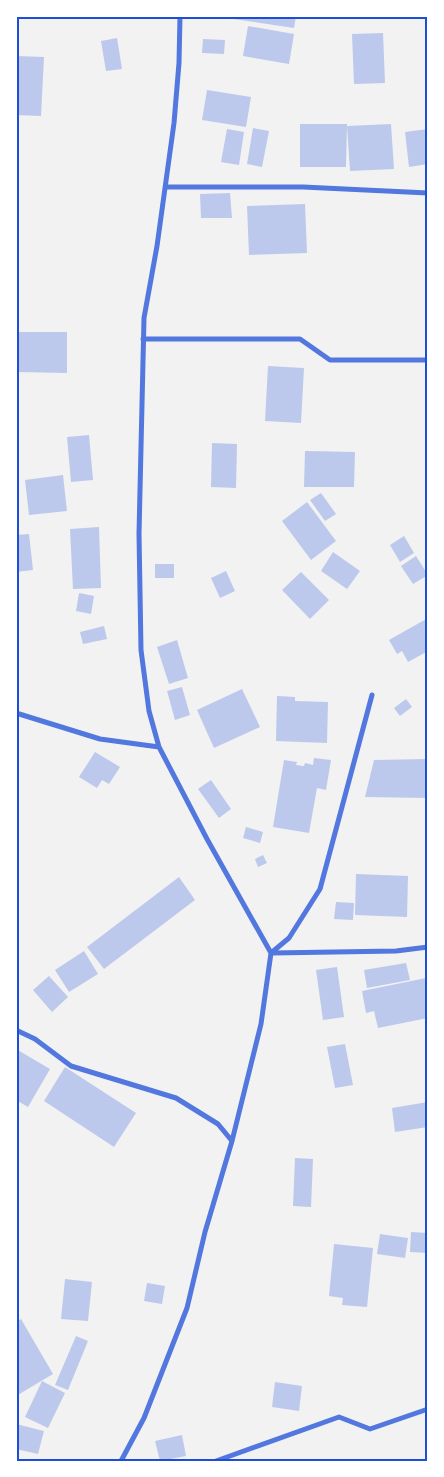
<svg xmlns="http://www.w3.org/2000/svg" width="444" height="1477" viewBox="0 0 444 1477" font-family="'Noto Sans',sans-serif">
<rect width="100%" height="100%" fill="#f2f2f2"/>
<!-- building -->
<path fill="#bdc9ec" d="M213,16H296L294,28Z
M248,26L294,34L289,64L243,56Z
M383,33L385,83L354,84L352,34Z
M117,38L122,69L106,71L101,41Z
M203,39L225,40L224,54L202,53Z
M16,56L44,57L41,116L16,115Z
M207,90L251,97L246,127L202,120Z
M300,124H347L346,167H300Z
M391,124L394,169L350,171L347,126Z
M253,128L269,131L262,167L247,164Z
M227,129L244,132L239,165L221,162Z
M428,129V164L409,167L405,132Z
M230,193L232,218H201L200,194Z
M305,204L307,253L249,255L247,206Z
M16,332H67V373L16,372Z
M268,366L304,368L301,423L265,421Z
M89,435L93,480L71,482L67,437Z
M212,443L237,444L236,488L211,487Z
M305,451L355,452L354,487H304Z
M63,475L67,511L29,515L25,480Z
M321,493L336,514L325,521L310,500Z
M307,502L336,541L311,560L282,521Z
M99,527L101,588L73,589L70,529Z
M29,534L33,570L16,572V535Z
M404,536L414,553L400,562L390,545Z
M333,552L360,571L347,589L321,571Z
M416,556L428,575L413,584L401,566Z
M155,564H174V578H155Z
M226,571L235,591L220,598L211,578Z
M301,572L329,600L310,619L282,590Z
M79,593L94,596L91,614L76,611Z
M428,618V651L408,662L402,651L397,654L389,640Z
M104,626L107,639L83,644L80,632Z
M177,640L188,678L169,684L157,647Z
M182,687L190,715L175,720L167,691Z
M242,689L260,727L214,748L197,710Z
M277,696L295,697V701L328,702L327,743L276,741Z
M406,699L412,707L400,716L394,708Z
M95,752L120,767L109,784L102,780L97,788L79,777Z
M314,758L331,760L326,790L317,788L309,833L273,827L284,760L297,762L296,765L304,766L305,763L313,765Z
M428,759V798L365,797L374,760Z
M211,780L231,809L219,818L198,789Z
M246,827L263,832L260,843L243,838Z
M263,855L267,863L258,867L255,859Z
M356,874L408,876L407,917L355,915Z
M179,877L195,900L104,969L87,947Z
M336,902L354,903L353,920L334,919Z
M84,951L98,974L69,992L55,970Z
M406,963L410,980L367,988L364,970Z
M337,967L344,1017L323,1020L316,970Z
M49,976L68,997L52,1012L33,990Z
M426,978L428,985V1018L378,1028L374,1011L366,1013L362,991Z
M345,1044L353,1085L335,1088L327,1047Z
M16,1049L50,1069L28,1107L16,1100Z
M65,1067L136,1113L114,1147L44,1101Z
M428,1102V1127L395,1132L392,1108Z
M295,1158L313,1159L311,1207L293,1206Z
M411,1232L428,1233V1253L410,1252Z
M380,1234L408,1238L405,1258L377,1254Z
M334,1244L373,1248L367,1307L342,1305L343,1298L329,1296Z
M65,1279L92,1282L88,1321L61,1319Z
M147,1283L165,1286L162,1304L144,1301Z
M21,1319L53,1374L16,1396V1322Z
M76,1336L88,1341L68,1390L55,1385Z
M42,1381L65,1393L48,1428L25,1417Z
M275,1382L302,1386L299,1411L272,1407Z
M16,1424L44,1431L38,1454L16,1449Z
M182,1435L186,1456L160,1461L155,1441Z"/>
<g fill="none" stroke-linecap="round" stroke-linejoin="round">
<!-- minor -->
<path stroke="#5277de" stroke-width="5" d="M166,187H303L428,193
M143,339H300L330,360H428
M16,713L100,739L159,747
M271,953L289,938L320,889L372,695
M272,953L396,951L428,947
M16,1030L35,1039L71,1066L176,1098L218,1124L232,1141
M121,1461L144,1418L187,1308L205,1232L232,1141L261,1024L271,953L207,839L159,747L149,711L141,650L139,534L144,318L157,246L174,123L179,63L180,16
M216,1461L339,1417L370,1429L428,1409"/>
</g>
<!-- border -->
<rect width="444" height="1477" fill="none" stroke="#ffffff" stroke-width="35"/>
<rect x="18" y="18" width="408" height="1442" fill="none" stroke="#1d4ed8" stroke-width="2"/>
</svg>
